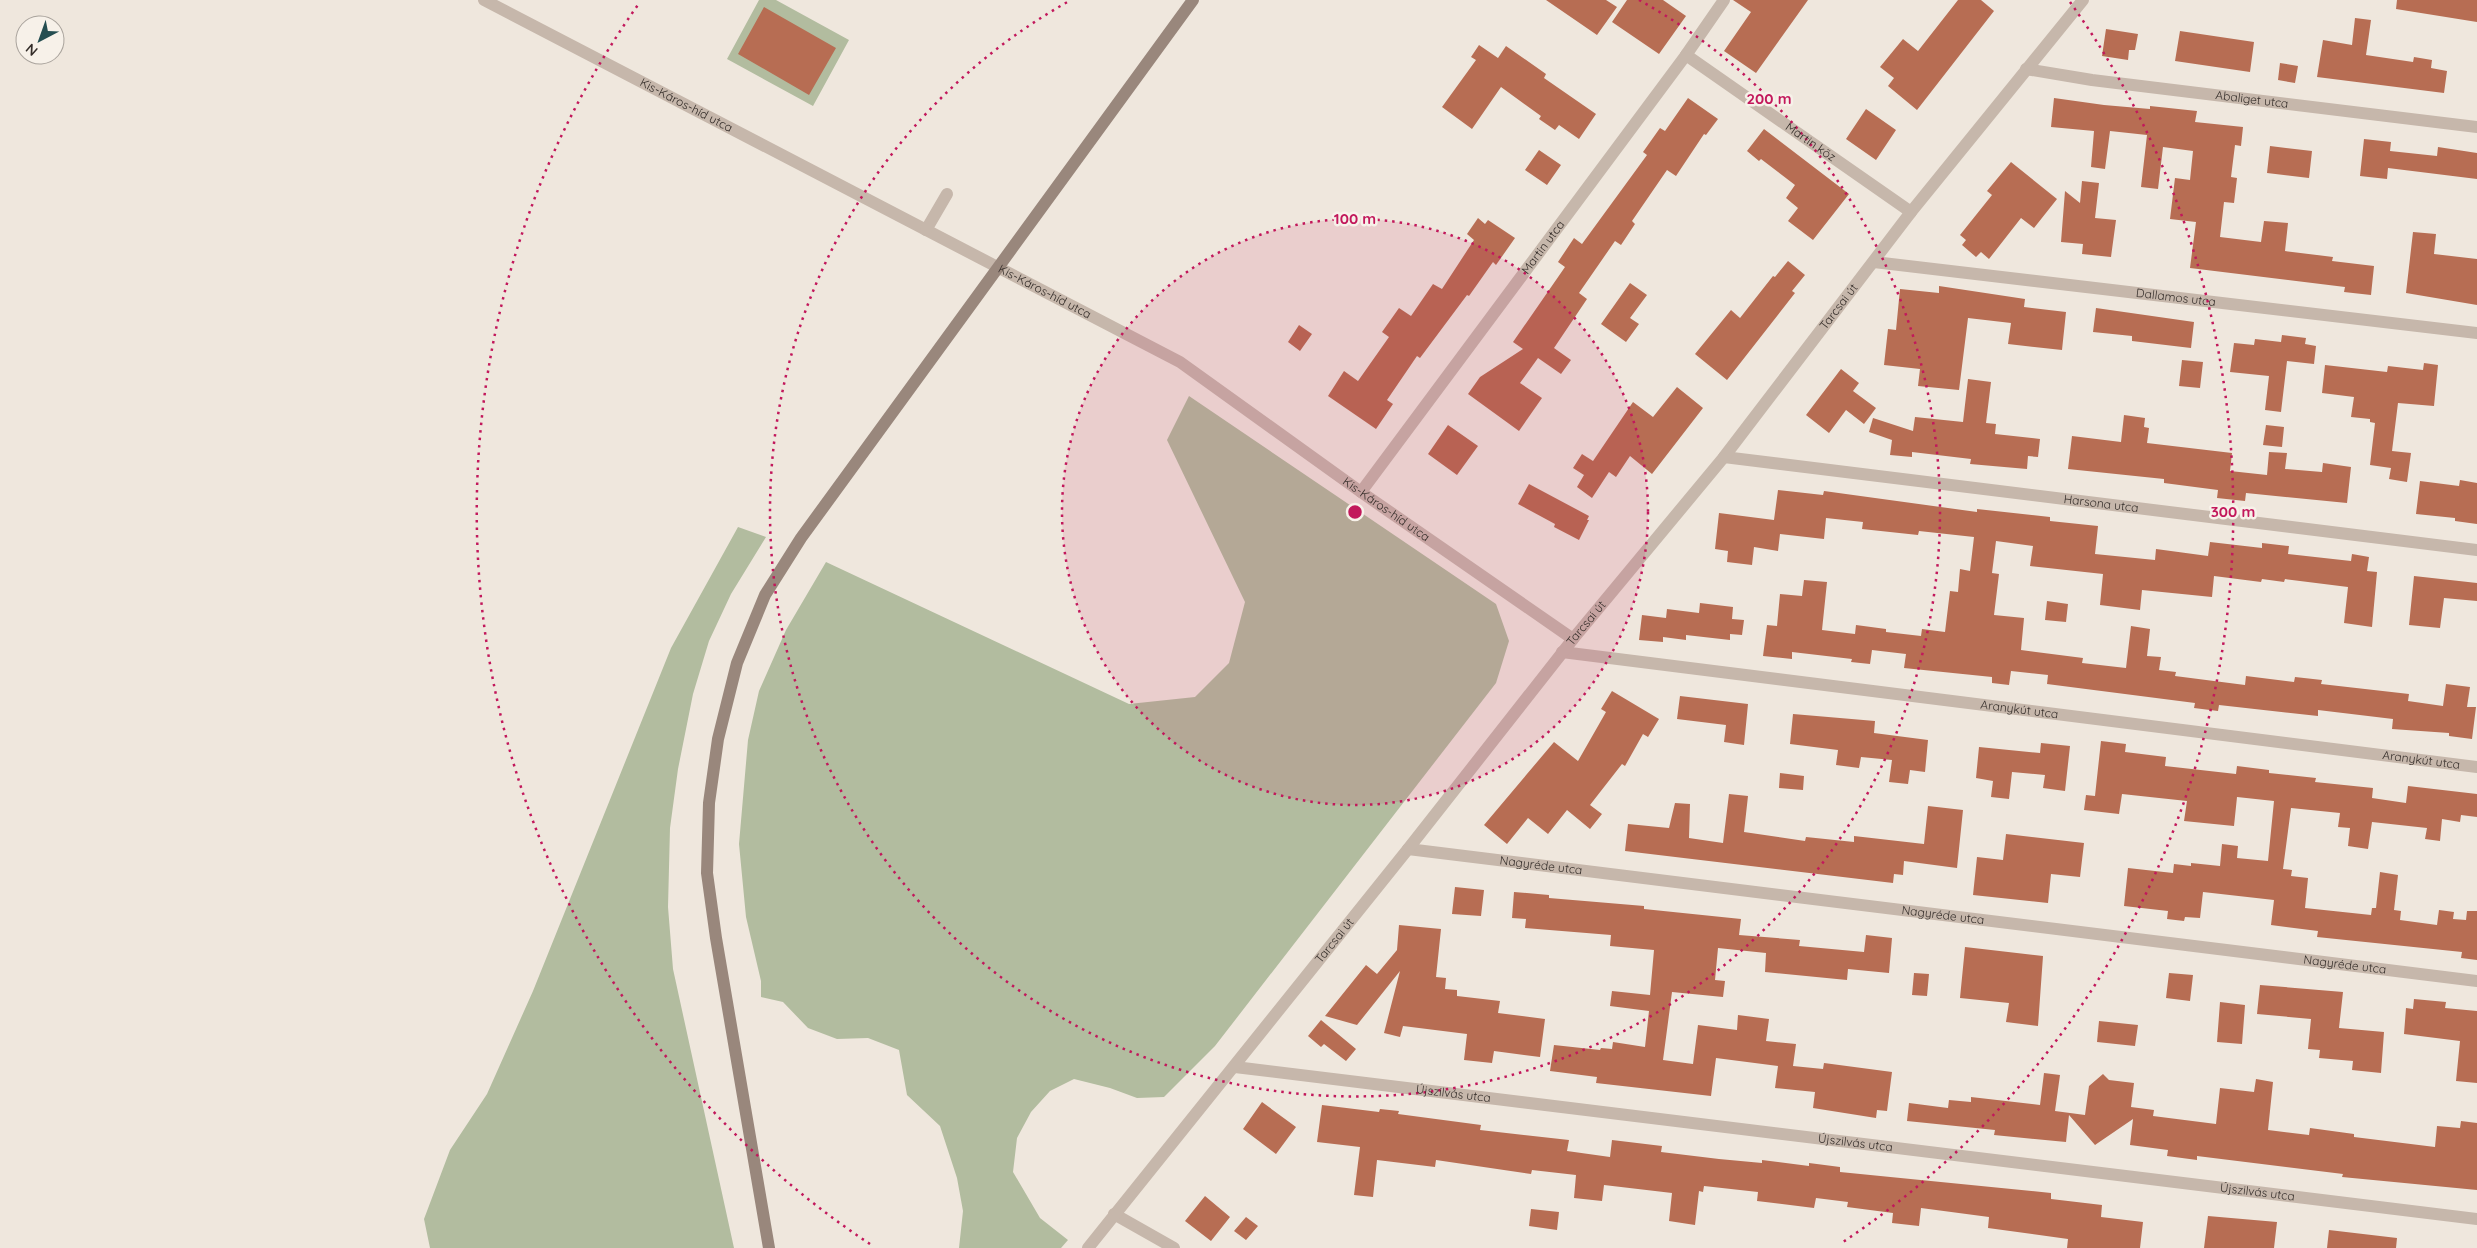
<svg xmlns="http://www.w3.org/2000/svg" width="2477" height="1248" viewBox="0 0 2477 1248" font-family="Quicksand,sans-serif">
<rect width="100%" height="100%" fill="#efe7dd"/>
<!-- green -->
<path fill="#b2bc9f" d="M759,0H776L849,40L813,106L727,59Z
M1189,396L1496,604L1509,641L1496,683L1215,1046L1164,1097L1137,1098L1110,1088L1074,1079L1050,1091L1031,1112L1017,1138L1013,1172L1040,1218L1068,1240L1061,1248H959L963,1211L957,1178L940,1126L907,1095L899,1050L868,1038L837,1039L808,1028L783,1002L761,997V981L746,917L739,844L748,740L759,691L786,630L826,562L1129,704L1195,697L1229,663L1245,602L1167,440Z
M738,527L766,537L731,594L709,641L693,694L678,769L670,828L668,907L673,969L734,1248H430L424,1219L450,1150L487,1094L533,991L671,648Z"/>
<!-- building -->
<path fill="#b76d53" d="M1546,0H1606L1617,7L1597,35Z
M1627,0H1663L1686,16L1659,54L1612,22Z
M1733,0H1808L1756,73L1724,51L1751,12Z
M1958,0H1981L1994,11L1917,110L1888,86L1894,78L1880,67L1903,39L1918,51Z
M2397,0H2477V22L2396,9Z
M764,7L836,48L809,95L738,54Z
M2355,18L2371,20L2366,55L2413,62L2414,57L2432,60L2431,68L2447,71L2444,93L2317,77L2323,40L2352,45Z
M2106,29L2138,34L2135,50H2129L2128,60L2102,56Z
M2180,31L2254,42L2250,72L2175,61Z
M1479,45L1498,58L1506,46L1546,74L1544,78L1596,114L1579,139L1559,125L1555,130L1539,119L1541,116L1501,87L1472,129L1442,107L1476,60L1471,57Z
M2280,63L2298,66L2295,83L2278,80Z
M1688,98L1718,119L1706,135L1704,134L1676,176L1667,170L1632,221L1635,224L1621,245L1615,241L1579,293L1587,299L1554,348L1571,360L1561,374L1538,358L1520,383L1542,398L1519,431L1468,394L1480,377L1523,349L1513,342L1565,267L1558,262L1574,238L1582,244L1647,155L1643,152L1660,128L1665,131Z
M2054,98L2104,105L2150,109V106L2197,111L2195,122L2243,127L2241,146L2235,145L2231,177L2237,178L2234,203L2224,202L2220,237L2261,242L2264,221L2288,223L2285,251L2333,257L2332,261L2374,266L2371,295L2344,292L2345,287L2190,268L2196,222L2170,219L2175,178L2190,180L2193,151L2163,147L2158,189L2141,187L2147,135L2110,131L2105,169L2091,167L2094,131L2051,127Z
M1866,109L1896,130L1876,160L1846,139Z
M1764,129L1849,194L1813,240L1788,221L1798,208L1786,198L1795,185L1761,159L1759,161L1747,151Z
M2364,139L2391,142L2390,151L2437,156L2438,147L2477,153V179L2388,168L2387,179L2360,176Z
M2270,146L2312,151L2309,178L2267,173Z
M1539,150L1561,165L1547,185L1525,170Z
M2011,162L2057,199L2034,228L2021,218L1989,259L1981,252L1976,257L1962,245L1966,240L1960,235L1992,195L1987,191Z
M2082,181L2099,183L2095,218L2116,220L2111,257L2082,254L2083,244L2061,242L2065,191L2080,203Z
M1478,218L1485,224L1488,220L1515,238L1496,265L1493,262L1469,296L1467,295L1420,358L1417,356L1387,400L1393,404L1376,429L1328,396L1344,371L1358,381L1389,337L1382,332L1399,308L1411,316L1433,284L1442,289L1474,240L1467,234Z
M2413,232L2436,234L2434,254L2477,259V305L2406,293Z
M1788,261L1805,275L1792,291L1795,293L1727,380L1695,354L1731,310L1740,318L1773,276L1775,277Z
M1630,283L1647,295L1630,318L1639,324L1626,342L1601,324Z
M1939,286L2025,299L2024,307L2066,312L2062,350L2008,344L2011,323L1968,318L1959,390L1918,386L1920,369L1884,365L1888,329L1896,330L1900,289L1939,293Z
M2096,308L2194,322L2191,348L2132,341V336L2093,332Z
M1299,325L1312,334L1300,351L1288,342Z
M2282,335L2306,338L2305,344L2316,346L2314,364L2287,361L2281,412L2265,410L2269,376L2230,372L2234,343L2254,345L2255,339L2281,342Z
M2182,360L2203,362L2200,388L2179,386Z
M2424,363L2438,365L2434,406L2398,403L2392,451L2411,453L2407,482L2389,479L2391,468L2370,465L2375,423L2370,422V419L2351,417L2354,397L2322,393L2325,365L2387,372L2388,366L2423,370Z
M1841,369L1859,383L1853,391L1876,408L1864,424L1846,410L1829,433L1806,415Z
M1968,379L1991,382L1986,423L1996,424L1995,434L2040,439L2038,457L2028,456L2027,469L1970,464L1971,459L1912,452V457L1890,455L1892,440L1869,432L1873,418L1913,431L1915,417L1963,422Z
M1677,387L1703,408L1652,474L1630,456L1616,477L1609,472L1592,498L1577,487L1584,475L1573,468L1582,454L1593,461L1633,402L1653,417Z
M2124,415L2145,418L2144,427L2149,428L2147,443L2232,453L2230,471L2267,475L2269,452L2287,453L2285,469L2322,472L2323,463L2351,467L2347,503L2246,493L2245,501L2217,498L2218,490L2164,483V479L2068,469L2072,436L2121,442Z
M1448,425L1478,446L1457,475L1428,454Z
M2266,425L2284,427L2282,447L2263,445Z
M2460,480L2477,483V524L2455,521V518L2416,514L2420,481L2459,486Z
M1529,484L1589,516L1587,520H1589L1579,540L1554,527L1555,524L1518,504Z
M1778,490L1823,495L1824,491L1977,512V509L2050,517V521L2098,526L2095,554L2155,560L2156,549L2208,556L2210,542L2262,548V543L2289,546L2288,554L2351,561L2352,554L2369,557L2367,571L2377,572L2372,627L2344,623L2348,587L2285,579L2284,582L2262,579L2261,582L2214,576L2212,597L2142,590L2140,610L2100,605L2103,574L2030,566L2033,546L1996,541L1992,573L1999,574L1994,615L2024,618L2021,650L2083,658L2082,663L2126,668L2131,626L2150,629L2147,656L2161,657L2159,670L2176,672L2175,676L2245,685L2246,676L2294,682L2295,677L2322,680L2321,684L2409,694L2408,701L2443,706L2446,684L2470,687L2467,707H2476L2472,739L2449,736V733L2392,729L2393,719L2318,710V716L2219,705L2218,711L2194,708L2195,703L2047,684L2048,675L2011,671L2009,685L1992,683V677L1904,668L1906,654L1872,650L1870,664L1851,662L1852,659L1792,652V659L1763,656L1767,625L1777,626L1780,594L1802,596L1804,580L1827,582L1822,630L1855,634L1856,625L1886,629V632L1921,636L1922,629L1945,632L1950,591L1958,592L1960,569L1970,571L1974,537L1919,531L1918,535L1862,529L1863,522L1826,518L1824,539L1780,534L1778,551L1754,547L1752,565L1727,562L1728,551L1715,549L1719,513L1774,520Z
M2414,576L2477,583V601L2444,598L2440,628L2409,625Z
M2047,601L2068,604L2066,622L2045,620Z
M1700,603L1733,607L1732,619L1744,620L1742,635L1730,634V640L1686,635V640L1663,637V642L1639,640L1642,615L1666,618L1667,609L1699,613Z
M1612,691L1659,719L1648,737L1643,734L1625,766L1622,764L1590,805L1602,814L1590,829L1567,810L1548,834L1528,818L1507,844L1484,825L1554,742L1578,761L1606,712L1601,709Z
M1680,696L1748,704L1744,745L1724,742L1726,725L1677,719Z
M1793,714L1875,721L1874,733L1928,740L1925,772L1910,770L1908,784L1889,782L1892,760L1861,757L1859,768L1836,765L1838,750L1790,744Z
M2101,741L2126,744L2125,752L2166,757L2165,766L2236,774L2237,766L2269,770V773L2316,778L2315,782L2373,788L2372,798L2406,803L2408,786L2477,794V817L2461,815L2460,822L2442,819L2440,841L2425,839L2427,828L2372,822L2368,849L2348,846L2350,828L2338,827L2340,813L2291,808L2283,869L2292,870L2291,876L2308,878L2305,908L2371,915L2372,908H2376L2380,872L2398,875L2394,910L2401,911L2400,920L2437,925L2439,910L2454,912L2453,919L2466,920L2467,911H2477V960L2461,958L2462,952L2317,937L2318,931L2271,925L2274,900L2203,892L2200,918L2185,917L2184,921L2167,919L2168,911L2124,906L2128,868L2173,873L2174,864L2191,866V863L2220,866L2222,844L2238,846L2237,858L2268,861L2274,801L2237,797L2234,826L2184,821L2187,801L2122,794L2119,814L2084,810L2086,795L2095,796Z
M2041,743L2070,746L2065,791L2043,788L2045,775L2012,772L2009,799L1991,797L1993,781L1976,778L1979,747L2040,753Z
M1780,773L1804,776L1803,790L1779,788Z
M1729,794L1748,796L1744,832L1805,841L1806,837L1854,842V836L1924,844L1928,806L1963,810L1957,868L1904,861L1903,875L1894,874L1893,883L1625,851L1628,824L1669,828L1675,803L1690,804L1689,838L1723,843Z
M2006,834L2084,843L2080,877L2051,874L2048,903L1973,895L1977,857L2003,860Z
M1455,887L1484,890L1481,916L1452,914Z
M1514,892L1549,895V898L1644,906V909L1741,919L1739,935L1800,940L1799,946L1864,952L1866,935L1892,938L1889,973L1848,969L1847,980L1765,972L1766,953L1718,948L1715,980L1725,981L1723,997L1672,992L1663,1060L1693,1064L1698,1025L1737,1030L1738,1015L1769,1019L1766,1041L1796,1044L1793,1066L1823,1069L1824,1063L1892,1072L1887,1111L1877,1110L1876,1118L1813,1108L1815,1092L1775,1088L1778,1066L1716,1058L1711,1096L1596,1083L1597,1077L1550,1071L1554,1045L1600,1050L1601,1048L1612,1049L1613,1042L1645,1047L1649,1011L1610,1006L1612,991L1650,995L1654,950L1610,946L1611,935L1525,928L1526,919L1512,918Z
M1399,925L1441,929L1436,977L1446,978L1445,989L1457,990V996L1500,1001L1498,1013L1545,1019L1540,1057L1494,1051L1492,1063L1464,1060L1467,1034L1403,1026L1400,1037L1384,1033L1400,971L1357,1025L1325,1016L1366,965L1377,974L1397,950Z
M1965,947L2043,956L2038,1026L2006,1022L2009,1003L1960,998Z
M1914,973L1929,974L1927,996L1912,995Z
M2169,973L2193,975L2190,1001L2166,998Z
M2260,985L2343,992L2339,1028L2384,1032L2381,1073L2352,1070L2353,1061L2319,1058L2320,1050L2308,1049L2311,1019L2257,1014Z
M2414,999L2446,1002L2445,1008L2477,1011V1083L2456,1081L2460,1041L2404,1034L2406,1008L2413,1009Z
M2220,1002L2245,1005L2242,1044L2217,1042Z
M1321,1020L1356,1049L1346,1061L1324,1044L1321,1047L1308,1036Z
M2099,1021L2138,1025L2135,1046L2097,1042Z
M2044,1073L2060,1075L2055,1111L2085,1115L2089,1086L2103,1074L2109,1080L2134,1083L2131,1107L2154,1110L2153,1116L2216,1124L2220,1088L2254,1092L2256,1079L2273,1082L2268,1130L2309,1135L2310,1128L2354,1134V1137L2435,1147L2437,1126L2460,1128L2461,1121L2477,1123V1190L2342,1177L2343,1174L2197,1156V1160L2167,1156L2168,1150L2130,1145L2133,1119L2095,1145L2069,1115L2066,1142L1994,1135L1995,1130L1907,1121L1909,1103L1948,1108L1949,1100L1971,1102V1097L2040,1105Z
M1262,1102L1296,1127L1276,1154L1243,1129Z
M1322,1105L1379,1112L1380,1109L1399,1111L1398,1114L1481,1125L1480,1130L1569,1140L1567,1151L1610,1157L1612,1140L1662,1146L1661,1152L1719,1159L1762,1163V1160L1809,1166V1163L1840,1167V1172L2051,1193V1199L2102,1205L2101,1217L2143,1222L2140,1248H2067L2068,1239L1988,1228L1989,1217L1921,1208L1919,1226L1892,1223L1893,1213L1847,1207L1848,1202L1816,1198L1814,1208L1757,1201L1758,1192L1704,1186L1703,1192L1699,1191L1695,1225L1669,1221L1672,1193L1604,1185L1602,1201L1574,1198L1576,1175L1532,1170L1531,1174L1436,1160L1435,1167L1377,1160L1373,1197L1354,1195L1360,1147L1317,1142Z
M1205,1196L1230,1217L1211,1241L1185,1221Z
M1531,1209L1559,1212L1557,1230L1529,1226Z
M2208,1216L2277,1222L2274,1248H2204Z
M1246,1217L1258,1226L1246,1240L1234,1231Z
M2329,1230L2397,1238L2396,1248H2327Z"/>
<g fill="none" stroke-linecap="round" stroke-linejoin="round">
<!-- street -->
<g stroke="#c6b7ab" stroke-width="12">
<path id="s1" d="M484,0L1180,362L1361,492L1573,639"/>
<path id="s2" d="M1686,55L1911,212"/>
<path id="s3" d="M2026,69L2092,80L2477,127"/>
<path d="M926,230L947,194"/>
<path id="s4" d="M1874,262L2477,333"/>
<path id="s5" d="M1724,457L2477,550"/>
<path id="s6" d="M1361,492L1686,55L1724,0"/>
<path id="s7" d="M1562,652L2477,767"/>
<path id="s8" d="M1408,849L2477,981"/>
<path id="s9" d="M1235,1067L2477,1219"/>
<path d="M1114,1214L1174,1248"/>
<path id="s10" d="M1088,1248L1408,849L1573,639L1724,457L1911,212L2083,0"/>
</g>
<!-- secondary -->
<path stroke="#99877c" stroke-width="12" d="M769,1248L716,938L707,873L709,803L718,739L737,663L765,595L801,538L1193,0"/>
</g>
<!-- distance rings -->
<circle cx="1355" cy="512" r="293" fill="#c2185b" fill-opacity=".12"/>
<g fill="none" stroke="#c2185b" stroke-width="2.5" stroke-dasharray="2.5 5">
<circle cx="1355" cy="512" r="293"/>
<path d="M1639 0A585 585 0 1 1 1071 0"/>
<path d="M870 1244A878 878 0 0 1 640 2M2070 2A878 878 0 0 1 1840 1244"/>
</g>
<g text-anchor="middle" stroke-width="5" stroke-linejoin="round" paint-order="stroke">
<!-- street labels -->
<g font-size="12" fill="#342d29" stroke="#f7f1e9">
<text dy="4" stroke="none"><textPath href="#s3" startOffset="228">Abaliget utca</textPath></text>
<text dy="4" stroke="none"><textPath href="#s1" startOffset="228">Kis-Káros-híd utca</textPath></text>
<text dy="4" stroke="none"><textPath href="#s2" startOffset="152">Martin köz</textPath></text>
<text dy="4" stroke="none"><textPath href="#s6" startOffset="305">Martin utca</textPath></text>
<text dy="4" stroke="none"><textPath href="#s1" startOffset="632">Kis-Káros-híd utca</textPath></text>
<text dy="4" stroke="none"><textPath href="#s4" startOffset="304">Dallamos utca</textPath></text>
<text dy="4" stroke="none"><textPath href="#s10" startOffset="1204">Tarcsai út</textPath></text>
<text dy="4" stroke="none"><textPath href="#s5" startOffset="380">Harsona utca</textPath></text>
<text dy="4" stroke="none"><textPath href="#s1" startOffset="1038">Kis-Káros-híd utca</textPath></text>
<text dy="4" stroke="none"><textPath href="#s10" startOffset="799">Tarcsai út</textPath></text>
<text dy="4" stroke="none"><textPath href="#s7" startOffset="461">Aranykút utca</textPath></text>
<text dy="4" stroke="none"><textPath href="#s7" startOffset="866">Aranykút utca</textPath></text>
<text dy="4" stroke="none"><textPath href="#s8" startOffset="134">Nagyréde utca</textPath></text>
<text dy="4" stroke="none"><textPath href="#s8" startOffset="539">Nagyréde utca</textPath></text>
<text dy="4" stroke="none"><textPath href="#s10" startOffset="394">Tarcsai út</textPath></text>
<text dy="4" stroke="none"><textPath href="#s8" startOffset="944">Nagyréde utca</textPath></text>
<text dy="4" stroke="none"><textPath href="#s9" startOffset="220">Újszilvás utca</textPath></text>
<text dy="4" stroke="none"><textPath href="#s9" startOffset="625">Újszilvás utca</textPath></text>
<text dy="4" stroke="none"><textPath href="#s9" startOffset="1030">Újszilvás utca</textPath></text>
</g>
</g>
<circle cx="1355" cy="512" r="8" fill="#c2185b" stroke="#f7f1e9" stroke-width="2.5"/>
<g font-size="15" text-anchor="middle" font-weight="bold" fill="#c2185b" stroke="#f7f1e9" stroke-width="5" stroke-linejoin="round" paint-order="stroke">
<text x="1769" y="104">200 m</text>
<text x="1355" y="224">100 m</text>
<text x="2233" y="517">300 m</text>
</g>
<!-- north arrow -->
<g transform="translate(40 40) rotate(221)"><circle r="24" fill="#f7f1e9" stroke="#a9a39c"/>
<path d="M0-4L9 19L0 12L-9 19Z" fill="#244d50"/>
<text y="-8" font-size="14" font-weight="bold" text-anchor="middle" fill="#342d29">N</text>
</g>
</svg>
